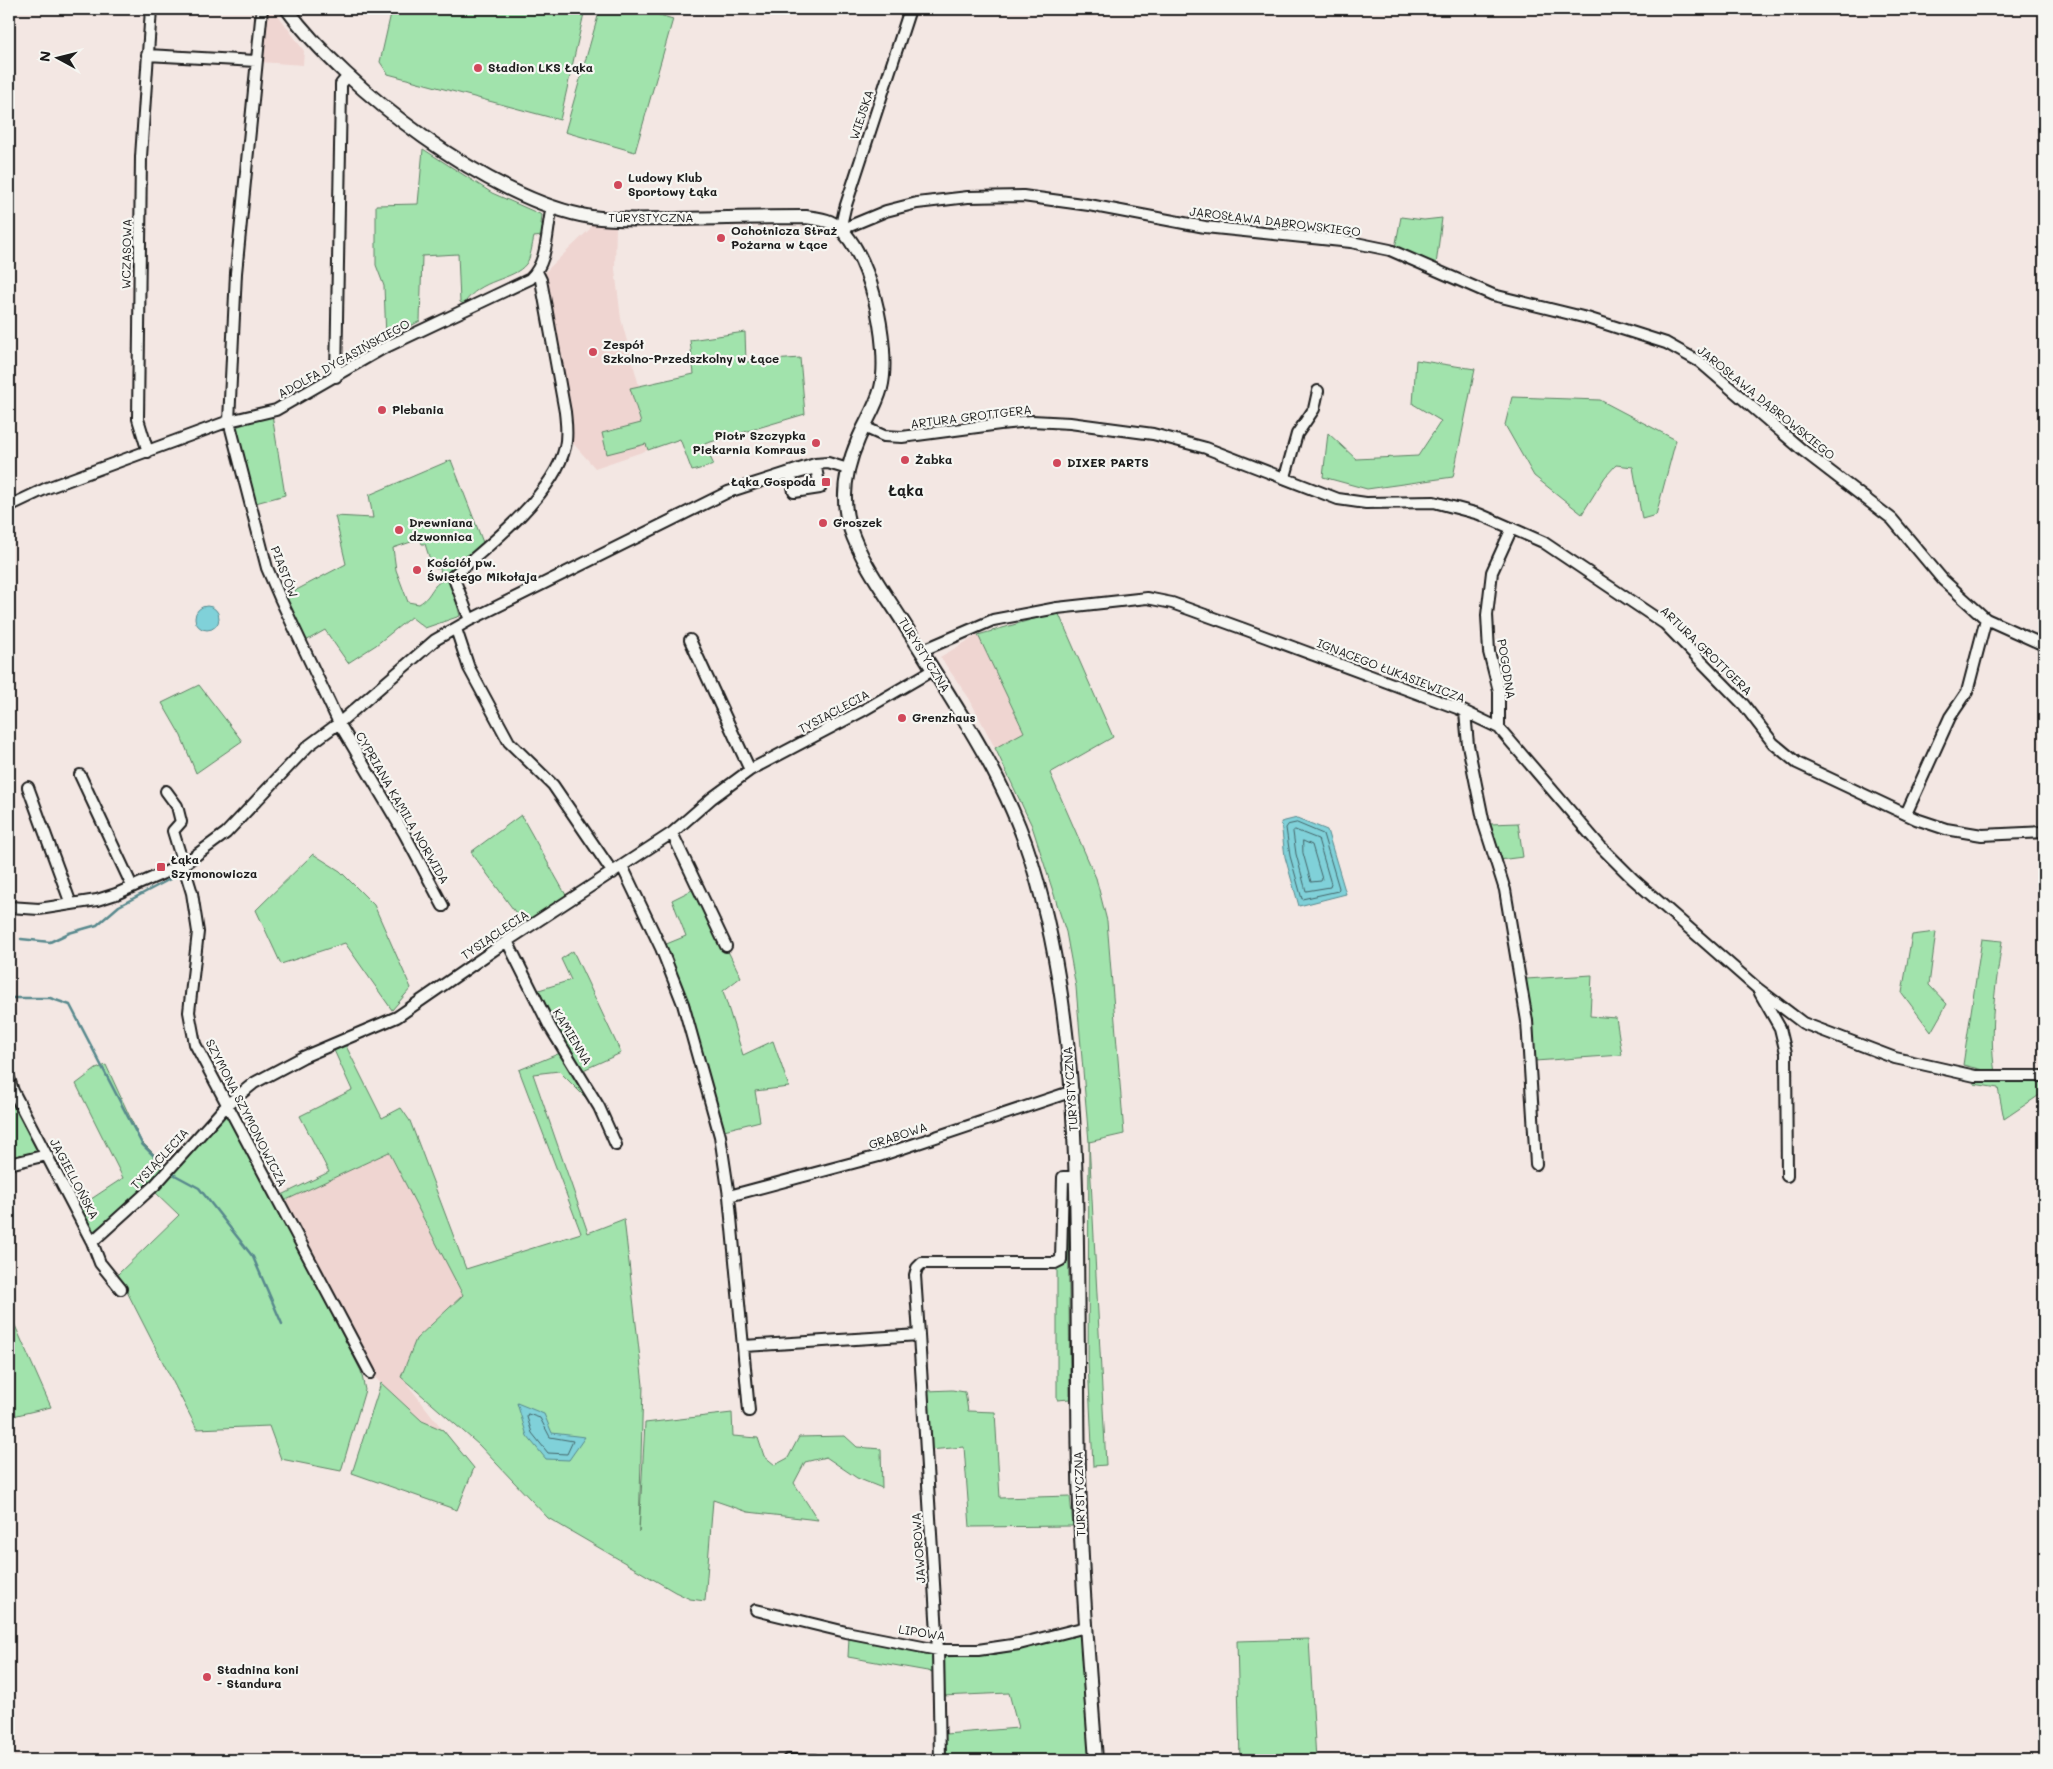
<svg xmlns="http://www.w3.org/2000/svg" width="2053" height="1769" viewBox="0 0 2053 1769" font-family="Mali,sans-serif">
<rect width="100%" height="100%" fill="#f3e7e3"/>
<filter id="ink" filterUnits="userSpaceOnUse"><feTurbulence type="fractalNoise" baseFrequency=".02" numOctaves="2"/><feDisplacementMap in="SourceGraphic" scale="10" xChannelSelector="R" yChannelSelector="G"/><feConvolveMatrix kernelMatrix="1 2 1 2 8 2 1 2 1" color-interpolation-filters="sRGB"/></filter>
<g filter="url(#ink)">
<!-- built -->
<path fill="#efd5d1" d="M266,9H274L304,51L303,65L260,62Z
M591,222L616,226L615,269L621,319L639,386L630,388L648,450L595,468L571,441L544,273L590,229Z
M978,635L1024,733L995,748L969,698L940,657Z
M389,1152L463,1295L416,1339L401,1376L443,1430L422,1421L370,1373L279,1203Z"/>
<!-- green -->
<path fill="#a1e3ac" stroke="#5e8064" fill-rule="evenodd" d="M392,9H585L560,120L388,74L380,62Z
M600,9H639L673,19L635,152L565,132Z
M423,149L492,193L542,215L541,224H544L542,236L534,237C532,244 531,258 526,264C513,281 480,278 464,304L460,302L458,254L422,256L420,321L386,339L384,286L376,265V205L418,204Z
M1401,217L1424,220L1442,218L1436,265L1395,248Z
M745,332L746,362L800,358L805,414L704,444L714,465L692,471L680,439L648,450L646,444L607,454L602,433L641,423L630,388L694,374L690,340Z
M1416,360L1475,369L1453,477L1367,489L1323,477L1328,433L1356,459L1418,456L1441,421L1413,404Z
M1512,397L1600,400L1676,440L1656,515L1642,519L1633,467L1616,465L1605,477L1582,514L1534,476L1505,425Z
M272,415L285,495L252,504L239,453L236,427Z
M451,460L484,545L450,576L460,616L425,628L411,617L376,645L348,663L325,630L304,642L283,597L346,564L335,516L373,518L369,495ZM420,539L422,544H425L432,566L435,565L436,569L440,568L441,574L447,572L449,578C430,583 434,595 419,604L408,602L396,570L393,548Z
M1058,612L1113,737L1050,773L1096,878L1107,921L1124,1134L1089,1142L1106,1465L1093,1466L1088,1363L1089,1142L1076,987L1066,932L1032,826L995,748L1024,732L978,635Z
M199,685L242,741L196,773L181,736L162,703Z
M521,815L567,897L524,924L471,852Z
M1518,823L1523,857L1499,860L1490,824Z
M313,854L340,871L374,905L411,988L392,1010L345,943L281,964L256,910Z
M696,888L741,977L723,991L743,1055L773,1041L789,1087L755,1091L760,1121L724,1130L698,1042L690,1005L664,945L686,936L672,900Z
M1936,932L1929,985L1947,1004L1931,1032L1902,993L1912,935Z
M1982,939L2002,941C1996,985 1988,1028 1995,1073L1963,1065Z
M573,951L621,1053L581,1071L595,1107L559,1071L533,1074L588,1233L624,1219L643,1385L639,1532L645,1423L732,1413L733,1436L758,1438L764,1456L775,1465L788,1458L799,1437L845,1436L857,1447L881,1449L882,1488L857,1478L826,1457L805,1462L794,1483L818,1520L748,1512L713,1500L705,1601L690,1599L675,1592L548,1518L479,1445L401,1377L416,1339L463,1295L389,1152L284,1201L282,1195L329,1172L300,1116L352,1090L333,1048L345,1044L382,1118L401,1108L410,1121L466,1269L581,1233L519,1070L565,1051L539,990L571,980L561,959Z
M1592,975L1590,1016L1616,1018L1622,1055L1535,1061L1526,979Z
M106,1065L141,1141L166,1166L120,1211L92,1232L79,1207L123,1178L76,1084L96,1069Z
M1974,1080L2044,1082V1092L2004,1119L1998,1088L1974,1084Z
M9,1089L43,1152L9,1158Z
M223,1116H230L361,1371L365,1390L341,1471L281,1459L269,1426L197,1429L118,1274L179,1215L154,1191Z
M1068,1195L1070,1399L1057,1400V1266L1065,1201Z
M9,1312L51,1407L9,1417Z
M381,1383L422,1421L443,1430L474,1468L457,1510L352,1473Z
M952,1390L965,1392L968,1411L995,1412L1000,1498L1070,1496L1073,1526L970,1527L964,1447L929,1450L927,1391Z
M1080,1635L1090,1760H978L968,1756L946,1760L945,1734L1018,1728L1009,1693L942,1696V1657L992,1655Z
M849,1637L933,1653V1672L848,1657Z
M1309,1639L1316,1760H1240L1237,1641Z"/>
<!-- water -->
<path fill="#80d1d9" stroke="#58898d" d="M195 618a12 12 0 1 1 24 0a12 12 0 1 1-24 0Z
M1297,818L1327,830L1346,894L1299,906L1285,857L1281,822Z
M517,1403L544,1414L552,1433L585,1437L569,1460L546,1459L527,1436Z"/>
<g fill="none" stroke-linecap="round" stroke-linejoin="round">
<!-- shore -->
<path stroke="#446468" stroke-width="1" d="M1297,823L1323,834L1339,888L1338,891L1302,899L1290,856L1286,828L1288,825Z
M1295,830L1318,839L1331,884L1330,887L1306,891L1296,854L1293,832Z
M1303,841L1312,845L1322,879L1321,881L1311,882L1303,853Z
M528,1414L540,1418L550,1437L573,1441L567,1454L548,1453L532,1433L527,1417Z"/>
<!-- stream -->
<path stroke="#58898d" stroke-width="2.5" d="M21,939L50,942L69,933L97,925L119,906L172,878
M9,972V981
M9,995L12,998H50L70,1005L142,1144L164,1166
M173,1174L199,1188L253,1257L282,1324"/>
<!-- minor casing -->
<g stroke="#1c1c1c" stroke-width="14">
<path id="minor" d="M262,9L236,273L229,421L267,568L280,598L339,723L404,833L443,906
M910,9L845,208L840,230L886,211L917,203L968,197L1023,196L1089,205L1205,227L1351,242L1390,250L1493,295L1587,318L1666,343L1700,362L1801,449L1892,519L1943,580L1986,619L2044,645
M147,55L256,61
M336,377L341,90V84L348,76
M864,427L884,436L902,437L1000,424L1032,421L1070,423L1153,434L1206,448L1338,499L1366,503L1434,502L1479,514L1543,542L1665,624L1744,705L1773,743L1797,763L1916,819L1946,829L1982,835L2044,832
M148,452L138,419L141,157L151,9
M816,468L820,488L794,492L791,475Z
M1285,477L1297,434L1314,409L1318,391
M9,506L47,488L229,421L276,410L382,349L530,279C549,261 546,231 552,207
M470,620L453,576C489,546 555,493 565,447C568,435 566,423 565,412L541,280L537,272
M456,629L469,668L509,742L553,785L613,873
M690,640L750,770
M922,653L928,648L993,620L1057,608L1147,598L1172,603L1244,629L1457,708L1499,728L1601,847L1633,879L1757,988L1803,1023L1895,1058L1975,1076H2044
M1465,712L1468,745L1484,824L1505,890L1527,1021L1536,1164
M1499,728V691L1489,652L1487,615L1492,572L1512,528
M80,775L132,886
M28,787L71,904
M166,791L177,806L181,822L173,831L192,893L198,932L189,1012L195,1044L370,1373
M1906,814L1950,717L1967,692L1986,619
M672,833L726,946
M622,866L661,948L683,1004L720,1136L729,1196L749,1411
M9,907L39,909L97,900L116,894L184,864L226,833L308,746L339,723L435,640L470,620L728,492L815,464L828,463L848,469
M507,941L550,1027L599,1107L616,1145
M1760,993L1780,1028L1786,1053L1787,1176
M9,1078L13,1091L92,1242L100,1263L121,1289
M9,1164L47,1155
M729,1196L879,1156L1073,1091
M92,1242L155,1185L227,1105L254,1083L303,1057L397,1017L507,941L672,833L712,798L750,770L864,710L933,670
M919,1335L938,1650L940,1760
M744,1346L919,1335L915,1275L917,1268L922,1263H1055L1061,1260L1063,1177H1075
M756,1610L846,1632L938,1650H978L1019,1644L1086,1627
M788,1760H814"/>
</g>
<!-- major casing -->
<g stroke="#1c1c1c" stroke-width="16">
<path id="major" d="M287,9C346,89 491,201 591,217C619,221 648,219 677,219C720,218 763,217 806,217C813,218 823,219 830,222C870,240 891,349 881,388C876,407 865,423 858,440C846,468 840,499 850,528C861,561 884,592 903,622C950,698 1004,773 1031,860C1081,1021 1076,1190 1078,1358C1078,1407 1078,1456 1080,1506C1082,1591 1090,1676 1096,1760"/>
</g>
<!-- minor -->
<use href="#minor" stroke="#f6f6f2" stroke-width="10"/>
<!-- major -->
<use href="#major" stroke="#f6f6f2" stroke-width="12"/>
</g>
</g>
<!-- markers -->
<g fill="#d1495b" stroke="#f6f6f2" stroke-width="2">
<circle cx="478" cy="68" r="5"/>
<circle cx="618" cy="185" r="5"/>
<circle cx="721" cy="238" r="5"/>
<circle cx="593" cy="352" r="5"/>
<circle cx="382" cy="410" r="5"/>
<circle cx="816" cy="443" r="5"/>
<circle cx="905" cy="460" r="5"/>
<circle cx="1057" cy="463" r="5"/>
<rect x="821" y="477" width="10" height="10" rx="2.5"/>
<circle cx="823" cy="523" r="5"/>
<circle cx="399" cy="530" r="5"/>
<circle cx="417" cy="570" r="5"/>
<circle cx="902" cy="718" r="5"/>
<rect x="156" y="862" width="10" height="10" rx="2.5"/>
<circle cx="207" cy="1677" r="5"/>
</g>
<g text-anchor="middle" stroke-width="4.5" stroke-linejoin="round" paint-order="stroke">
<!-- poi labels -->
<g font-size="12" font-weight="bold" fill="#1c1c1c" stroke="#f6f6f2" text-anchor="start">
<text x="488" y="72">Stadion LKS Łąka</text>
<text x="628" y="182">Ludowy Klub<tspan x="628" dy="14">Sportowy Łąka</tspan></text>
<text x="731" y="235">Ochotnicza Straż<tspan x="731" dy="14">Pożarna w Łące</tspan></text>
<text x="603" y="349">Zespół<tspan x="603" dy="14">Szkolno-Przedszkolny w Łące</tspan></text>
<text x="392" y="414">Plebania</text>
<text x="806" y="440" text-anchor="end">Piotr Szczypka<tspan x="806" dy="14">Piekarnia Komraus</tspan></text>
<text x="915" y="464">Żabka</text>
<text x="1067" y="467">DIXER PARTS</text>
<text x="816" y="486" text-anchor="end">Łąka Gospoda</text>
<text x="409" y="527">Drewniana<tspan x="409" dy="14">dzwonnica</tspan></text>
<text x="833" y="527">Groszek</text>
<text x="427" y="567">Kościół pw.<tspan x="427" dy="14">Świętego Mikołaja</tspan></text>
<text x="912" y="722">Grenzhaus</text>
<text x="171" y="864">Łąka<tspan x="171" dy="14">Szymonowicza</tspan></text>
<text x="217" y="1674">Stadnina koni<tspan x="217" dy="14">- Standura</tspan></text>
</g>
<!-- street labels -->
<g font-size="12" fill="#1c1c1c" stroke="#f6f6f2">
<text transform="translate(862 115) rotate(-72)" y="4">WIEJSKA</text>
<text x="651" y="222">TURYSTYCZNA</text>
<text transform="translate(1275 222) rotate(7)" y="4">JAROSŁAWA DĄBROWSKIEGO</text>
<text transform="translate(127 254) rotate(-89)" y="4">WCZASOWA</text>
<text transform="translate(344 359) rotate(-29)" y="4">ADOLFA DYGASIŃSKIEGO</text>
<text transform="translate(1766 403) rotate(39)" y="4">JAROSŁAWA DĄBROWSKIEGO</text>
<text transform="translate(971 417) rotate(-7)" y="4">ARTURA GROTTGERA</text>
<text transform="translate(284 572) rotate(69)" y="4">PIASTÓW</text>
<text transform="translate(1706 651) rotate(44)" y="4">ARTURA GROTTGERA</text>
<text transform="translate(924 655) rotate(58)" y="4">TURYSTYCZNA</text>
<text transform="translate(1506 669) rotate(81)" y="4">POGODNA</text>
<text transform="translate(1391 671) rotate(21)" y="4">IGNACEGO ŁUKASIEWICZA</text>
<text transform="translate(834 712) rotate(-28)" y="4">TYSIĄCLECIA</text>
<text transform="translate(402 808) rotate(60)" y="4">CYPRIANA KAMILA NORWIDA</text>
<text transform="translate(495 935) rotate(-34)" y="4">TYSIĄCLECIA</text>
<text transform="translate(572 1037) rotate(59)" y="4">KAMIENNA</text>
<text transform="translate(1071 1089) rotate(-94)" y="4">TURYSTYCZNA</text>
<text transform="translate(246 1113) rotate(63)" y="4">SZYMONA SZYMONOWICZA</text>
<text transform="translate(898 1136) rotate(-18)" y="4">GRABOWA</text>
<text transform="translate(160 1159) rotate(-47)" y="4">TYSIĄCLECIA</text>
<text transform="translate(74 1179) rotate(62)" y="4">JAGIELLOŃSKA</text>
<text transform="translate(1080 1494) rotate(-92)" y="4">TURYSTYCZNA</text>
<text transform="translate(919 1548) rotate(-94)" y="4">JAWOROWA</text>
<text transform="translate(922 1633) rotate(9)" y="4">LIPOWA</text>
</g>
<!-- quarter labels -->
<g font-size="15" font-weight="bold" fill="#1c1c1c" stroke="#f6f6f2">
<text x="906" y="496">Łąka</text>
</g>
</g>
<!-- margin -->
<rect width="2053" height="1769" fill="none" stroke="#f6f6f2" stroke-width="30"/>
<rect x="15" y="15" width="2023" height="1739" fill="none" stroke="#1c1c1c" stroke-width="2" filter="url(#ink)"/>
<!-- north arrow -->
<g transform="translate(58 58) rotate(277)" stroke="#f6f6f2" stroke-width="4" paint-order="stroke">
<path d="M0-4L9 19L0 12L-9 19Z" fill="#1c1c1c"/>
<text y="-8" font-size="14" font-weight="bold" text-anchor="middle" fill="#1c1c1c">N</text>
</g>
</svg>
